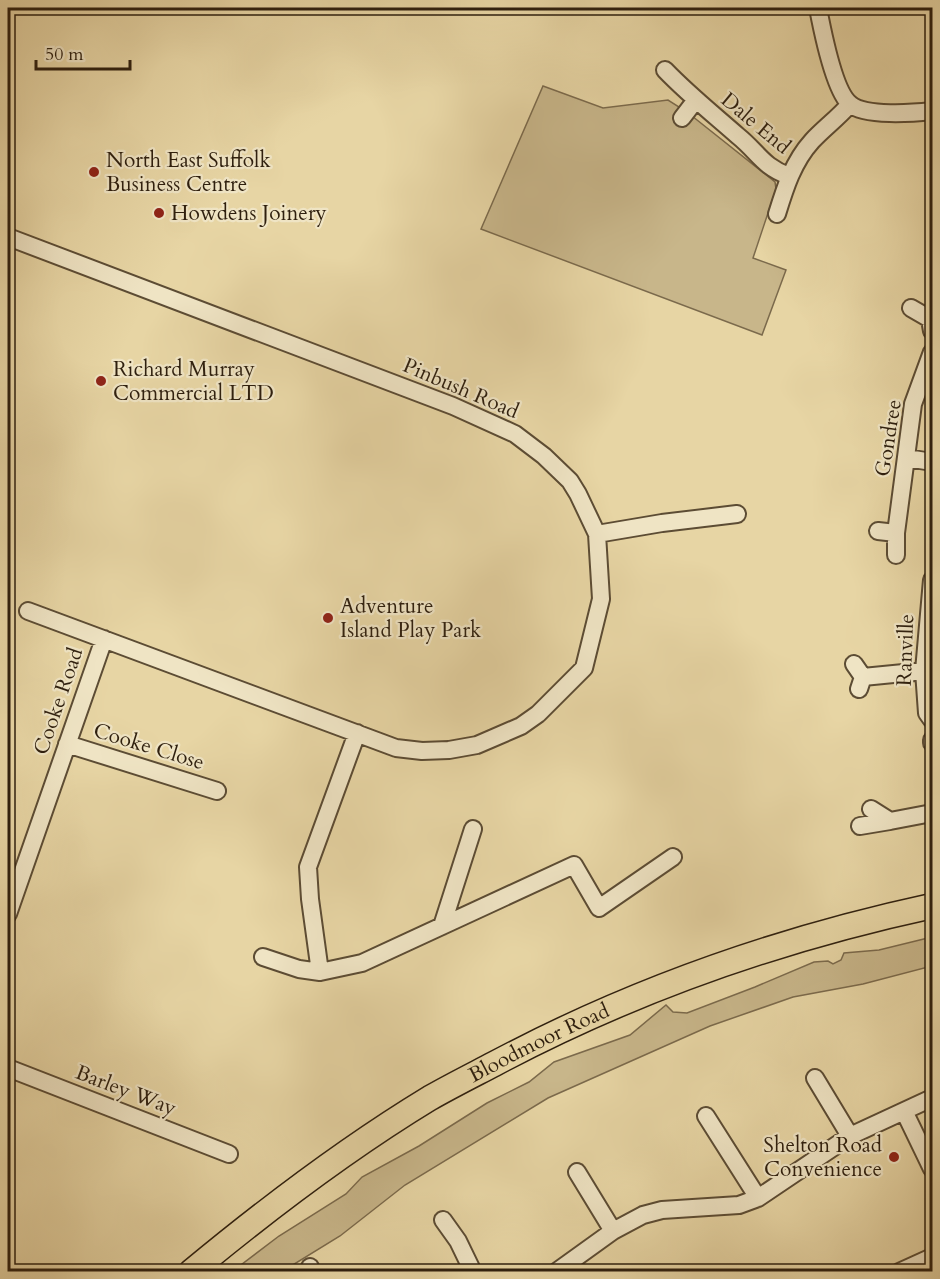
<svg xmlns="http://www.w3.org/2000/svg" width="940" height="1279" viewBox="0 0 940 1279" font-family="Cardo,serif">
<rect width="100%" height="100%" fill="#e7d5a4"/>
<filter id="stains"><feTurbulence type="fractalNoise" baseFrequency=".00333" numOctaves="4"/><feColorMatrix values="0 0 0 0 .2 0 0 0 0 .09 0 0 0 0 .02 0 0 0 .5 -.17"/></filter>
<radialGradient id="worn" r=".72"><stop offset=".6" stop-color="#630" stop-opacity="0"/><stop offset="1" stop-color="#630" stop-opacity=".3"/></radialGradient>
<!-- green -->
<path fill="#c8b68a" stroke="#7b6a4c" stroke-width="1.5" d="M543,86L603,108L668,100L687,112L775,182L776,189L753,258L786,270L762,335L481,229Z
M932,937V966L863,984L793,997L710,1026L548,1098L405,1185L340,1236L283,1271H233L279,1236L346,1194L362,1177L419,1146L487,1103L529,1082L554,1062L630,1035L666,1005L673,1012L687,1013L755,987L814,962L828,961L833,964L841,960L844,953L879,950Z"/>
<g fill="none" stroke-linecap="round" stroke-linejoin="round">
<!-- minor casing -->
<g stroke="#5c4c34" stroke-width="20">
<path id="minor" d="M818,8C822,29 834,91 850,104C865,117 914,113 932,111
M665,70C688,94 713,114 738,136C758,152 763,167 789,176
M682,118L695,101
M777,214C785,188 793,162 812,141C824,128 838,118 850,104
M8,237L453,406L515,434L544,456L570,481L578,494L597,534L601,599L584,668L538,714L521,726L477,745L449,750L422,751L396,748L28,611
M911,308L930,319L932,331
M907,458L932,462
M878,531L896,533
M597,534L662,523L737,514
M896,555V533L913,404L932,352
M932,580L924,671L927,713L932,720
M854,664L863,677
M859,689L863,677L924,671
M932,740V743
M67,744L217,791
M871,809L890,821L932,813
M860,826L890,821
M8,914L104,639
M442,926L473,829
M263,957L299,969L320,972L362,963L574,865L599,908L673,857
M320,972L310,899L308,867L357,733
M8,1068L229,1154
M815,1078L850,1136
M904,1111L932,1169
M706,1116L758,1198
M577,1172L613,1231
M443,1220L458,1241L473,1272
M308,1272L310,1267
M556,1272L613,1231L643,1215L662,1210L739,1205L758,1198L850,1136L932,1098
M899,1272L932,1257"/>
</g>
<!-- highway casing -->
<g stroke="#2e1f0e" stroke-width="27">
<g id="highway">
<path id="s1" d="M191,1272C267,1209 346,1149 430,1098C451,1086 473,1075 494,1064C633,990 779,939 932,906"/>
</g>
</g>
<!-- minor -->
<use href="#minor" stroke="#efe4c4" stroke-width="16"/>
<!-- highway -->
<use href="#highway" stroke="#e7d5a4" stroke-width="24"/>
</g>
<!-- markers -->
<g fill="#8f2418" stroke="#efe4c4" stroke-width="2">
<circle cx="94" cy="172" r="6"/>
<circle cx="159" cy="213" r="6"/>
<circle cx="101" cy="381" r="6"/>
<circle cx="328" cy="618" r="6"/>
<circle cx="894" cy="1157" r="6"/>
</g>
<g text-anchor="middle" stroke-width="4.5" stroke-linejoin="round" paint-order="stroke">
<!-- street labels -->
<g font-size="21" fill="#2e1f0e" stroke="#efe4c4">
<text transform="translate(756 123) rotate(40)" y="7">Dale End</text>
<text transform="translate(461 388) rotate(23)" y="7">Pinbush Road</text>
<text transform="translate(888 438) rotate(-81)" y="7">Gondree</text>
<text transform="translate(905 650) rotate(-88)" y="7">Ranville</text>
<text transform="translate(58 701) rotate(-71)" y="7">Cooke Road</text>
<text transform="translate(149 746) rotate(17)" y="7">Cooke Close</text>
<text dy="7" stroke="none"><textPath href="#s1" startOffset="418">Bloodmoor Road</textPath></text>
<text transform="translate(126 1090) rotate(21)" y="7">Barley Way</text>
</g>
<!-- poi labels -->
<g font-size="21" fill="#2e1f0e" stroke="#efe4c4" text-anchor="start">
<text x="106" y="167">North East Suffolk<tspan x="106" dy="24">Business Centre</tspan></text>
<text x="171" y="220">Howdens Joinery</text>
<text x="113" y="376">Richard Murray<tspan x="113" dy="24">Commercial LTD</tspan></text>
<text x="340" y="613">Adventure<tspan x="340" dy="24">Island Play Park</tspan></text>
<text x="882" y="1152" text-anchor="end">Shelton Road<tspan x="882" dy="24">Convenience</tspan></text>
</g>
</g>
<!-- margin -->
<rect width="940" height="1279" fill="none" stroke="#e7d5a4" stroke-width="30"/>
<rect x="9" y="9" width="922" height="1261" fill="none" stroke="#2e1f0e" stroke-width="3"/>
<rect x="15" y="15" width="910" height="1249" fill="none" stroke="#2e1f0e" stroke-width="1.5"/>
<!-- scale -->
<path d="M36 60v9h94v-9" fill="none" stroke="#2e1f0e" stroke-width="3"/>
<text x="45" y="60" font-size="18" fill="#2e1f0e" stroke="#efe4c4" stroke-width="4.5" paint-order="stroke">50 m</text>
<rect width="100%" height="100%" filter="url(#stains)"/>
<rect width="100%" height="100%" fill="url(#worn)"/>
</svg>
